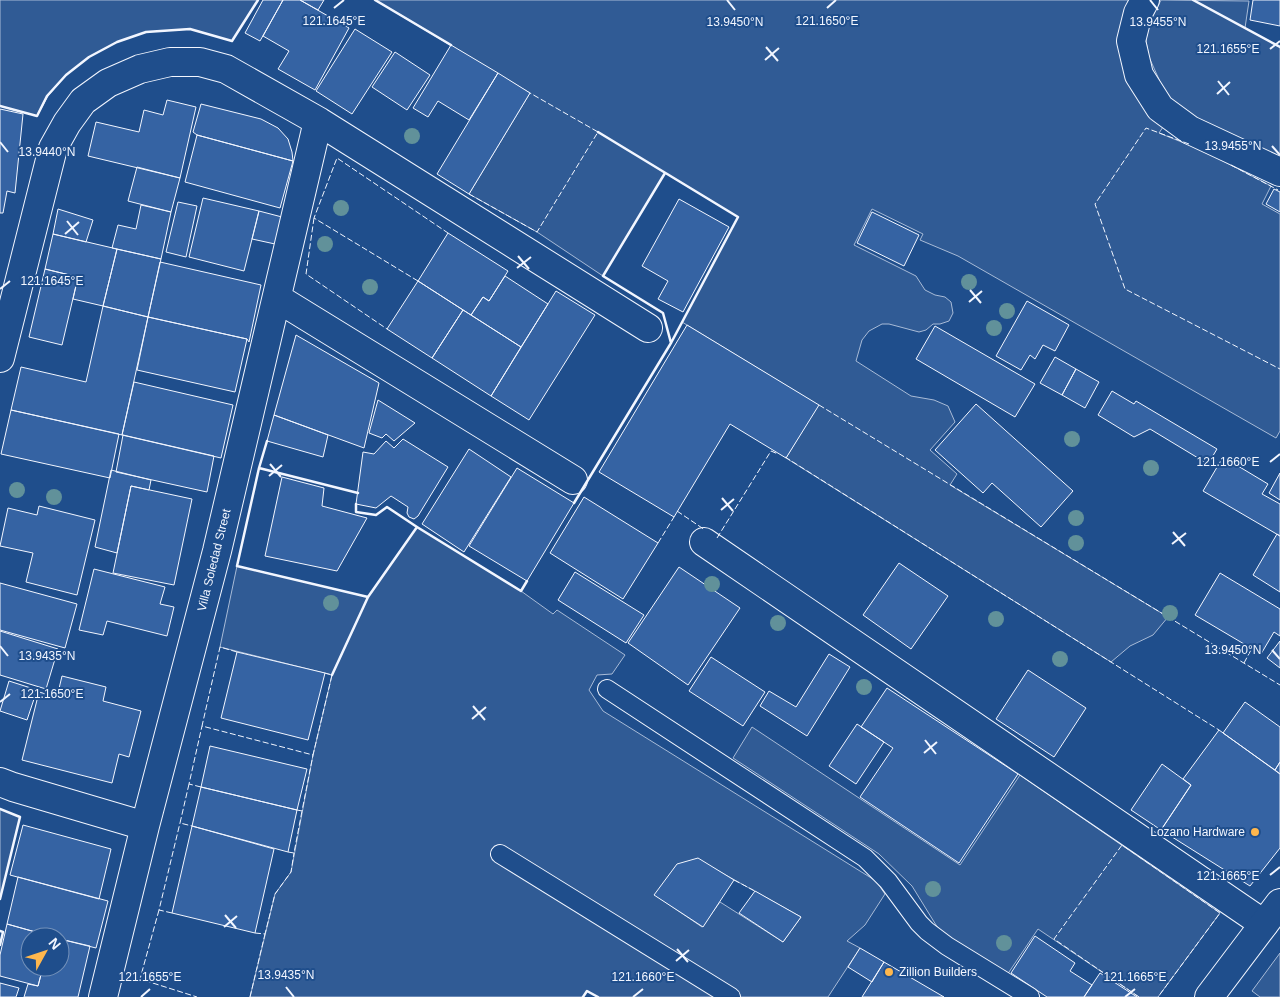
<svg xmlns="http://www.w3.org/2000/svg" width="1280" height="997" viewBox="0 0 1280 997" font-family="Helvetica,sans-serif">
<rect width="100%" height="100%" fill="#1f4e8c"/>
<!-- built -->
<path fill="#305b95" stroke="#a8bbd7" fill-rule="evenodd" d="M0,0H258L232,41L190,29L146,32L117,42L89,57L66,75L48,96L37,116L0,106Z
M375,0H1137L1124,20L1165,124L1159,133L1204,151L1271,186L1262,204L1280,214V431L1276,438L958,256L920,240L923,234L872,209L854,245L916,276L925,290L935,295L945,297L951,302L953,313L949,321L940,324H933L926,330L919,332L889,324H882L869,331L862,340L856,361L911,396L934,400L948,406L955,422L930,450L957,474L950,485L1168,617L1153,635L1130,646L1111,662L786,458L818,405L682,322L738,217L665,173L603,276L537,232L469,194L530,93Z
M1161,0L1249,1L1245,28L1280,47V161L1197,124L1166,95L1149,57L1146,41L1148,26Z
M417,527L521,591L553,614L557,610L625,655L612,674L597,675L589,690L603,711L876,881L885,894L865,925L847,941L860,948L828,997H598L587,991L583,997H250L275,894L291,872L313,755L332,675L220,647L237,566L368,597ZM697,859L801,917L783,942L720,902L702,927L655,895Z
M752,727L960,865L1020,775L1220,913L1158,997H1139L1038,929L1007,975L946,937L936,925L912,886L879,854L733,758Z
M0,809L20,817L0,899Z
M1280,953V997H1260L1252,991Z"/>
<!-- building -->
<path fill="#3563a3" stroke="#f2f6ff" d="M263,0H283L260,41L245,33Z
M283,0H300L349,28L315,90L278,69L289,51L263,36Z
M300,0H324L318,10Z
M1253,0H1280V26L1250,20Z
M355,29L392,52L352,114L316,91Z
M451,45L498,73L469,120L438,101L428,117L413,108Z
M395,52L430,75L407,110L372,87Z
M498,73L530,93L469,194L437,174Z
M167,100L196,107L180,178L88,156L96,122L139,132L144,110L163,115Z
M201,104L261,119L278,128L288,139L292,152L293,161L197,135L193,132Z
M0,109L23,114L15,193L7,191L3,213H0Z
M197,135L293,161L280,208L185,182Z
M137,167L180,178L171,212L128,201Z
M1274,189L1280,192V212L1266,204Z
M203,198L259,211L244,271L189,257Z
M679,199L729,227L683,312L658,299L668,281L642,266Z
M178,202L197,206L186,257L166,252Z
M141,205L171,212L161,259L112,248L118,225L136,229Z
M58,209L93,220L86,242L53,234Z
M259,211L282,217L275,244L252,239Z
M872,212L919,235L904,266L857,243Z
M448,233L508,271L489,301L483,297L471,315L418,281Z
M53,234L117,249L103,306L73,299L78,277L45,269Z
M117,249L161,259L148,317L103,306Z
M160,262L261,285L249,342L247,339L148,317Z
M45,269L78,277L62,345L29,337Z
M505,276L548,304L521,347L471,315L483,297L489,301Z
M418,281L463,310L432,358L387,329Z
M556,291L595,315L529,420L491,396Z
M1027,301L1069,325L1055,351L1043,345L1035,359L1030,355L1021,370L996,356Z
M103,306L148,317L122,435L11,410L21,367L86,382Z
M463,310L521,347L491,396L432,358Z
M148,317L247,339L235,392L137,370Z
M687,325L819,405L786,458L730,424L674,517L599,472Z
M935,326L1035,384L1015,417L916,359Z
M296,335L379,383L364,448L274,415Z
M1055,357L1076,369L1062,395L1040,383Z
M1076,369L1099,382L1085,408L1062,395Z
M134,382L233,405L221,458L122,435Z
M1112,391L1134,404L1136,401L1217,449L1208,464L1150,429L1134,437L1098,415Z
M378,400L415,423L394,441L386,434L382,438L369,433Z
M976,404L1073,491L1041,527L992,483L983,493L935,450Z
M11,410L119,434L110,478L1,454Z
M274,415L328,435L323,457L267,441Z
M123,435L214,456L207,492L116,472Z
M403,439L448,467L418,516L414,519L409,517L407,513L408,507L391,496L376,508L356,504L363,452L374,454L386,441L394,448Z
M469,449L511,477L464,552L422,524Z
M1223,457L1268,484L1262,494L1280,504V536L1203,491Z
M517,468L574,503L527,581L469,546Z
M111,470L151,480L149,490L131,486L117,553L95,547Z
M1280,473V500L1269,493Z
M282,477L324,488L322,506L367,518L337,571L265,556Z
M131,486L192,499L174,585L113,573Z
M584,497L658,543L623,599L550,553Z
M39,506L95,520L77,595L26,582L33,553L0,546L8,508L37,515Z
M1277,534L1280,536V592L1253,575Z
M899,563L948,596L911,649L863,615Z
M679,567L740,608L688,685L628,643Z
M94,569L165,587L160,604L174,607L167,636L107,621L103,635L79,630Z
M575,572L644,615L626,643L558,600Z
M1220,573L1280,609V636L1274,632L1261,654L1195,615Z
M0,583L77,604L65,648L0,630Z
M0,631L58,649L46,689L0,675Z
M1280,641V668L1267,658Z
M237,652L325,673L308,740L221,718Z
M829,654L850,667L807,736L760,706L769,691L796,707Z
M711,657L765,692L743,726L689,691Z
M1028,670L1086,708L1054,757L996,719Z
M62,676L106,687L103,701L141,711L129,757L119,754L112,783L22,760L39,692L57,697Z
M9,681L37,690L27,720L0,711Z
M887,688L1018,774L959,863L860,797L893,748L861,727Z
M1245,702L1280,727V762L1275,770L1223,733Z
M857,724L884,742L856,784L829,766Z
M1219,730L1280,774V848L1250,886L1161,830L1191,785L1183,779Z
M210,746L307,769L297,810L201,787Z
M1280,762V774L1275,770Z
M1162,764L1191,785L1161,830L1131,810Z
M201,787L297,810L288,852L192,826Z
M23,825L111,849L99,899L10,875Z
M192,826L274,849L255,933L172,913Z
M698,858L734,880L703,927L654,895L677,864Z
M18,877L108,901L96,948L60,939V937H53L7,924Z
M755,891L801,917L783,942L739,913Z
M7,924L50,936L30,937V967H43L38,986L0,976V955Z
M1035,936L1075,963L1070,971L1092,985L1084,997H1047L1011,973Z
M60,939L90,946L78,997H24L28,984L38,986L43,967H60Z
M860,948L884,962L872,982L848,967Z
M884,962L944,997H862Z
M1100,973L1137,997H1084Z
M0,983L19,988L16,997H0Z"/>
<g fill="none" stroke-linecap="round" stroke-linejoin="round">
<!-- service casing -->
<g stroke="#f2f6ff" stroke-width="20">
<path id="service" d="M607,689L865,858L888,881L919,923L927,931L947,946L1030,997
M500,854L731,997"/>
</g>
<!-- minor casing -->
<g stroke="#f2f6ff" stroke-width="30">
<path id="minor" d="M1145,0L1138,13L1131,41L1139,75L1160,108L1190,130L1280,172
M277,298L573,480
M0,358L53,148L67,123L83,101L108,83L140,69L170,62H200L226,69L318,121L648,328
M704,542L1264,924
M0,782L13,787L145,826
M103,997L145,826L217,551L318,121"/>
</g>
<!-- primary casing -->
<g stroke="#f2f6ff" stroke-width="30">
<path id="primary" d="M1209,997L1280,903"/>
</g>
<!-- service -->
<use href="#service" stroke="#1f4e8c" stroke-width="18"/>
<!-- minor -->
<use href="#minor" stroke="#1f4e8c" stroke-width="28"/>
<!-- primary -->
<use href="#primary" stroke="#1f4e8c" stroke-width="28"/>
<!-- fence -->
<path stroke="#f2f6ff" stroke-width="1" stroke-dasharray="6 2.5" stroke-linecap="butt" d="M1189,144L1146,128L1095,204L1125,289L1280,369
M1231,165L1278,190
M469,194L537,232L598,132L530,93
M314,218L306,274L387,329
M418,281L314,218L337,158L448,233
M819,405L1280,685
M785,457L1219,730
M677,511L705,530
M717,538L771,451L778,454
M658,543L674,517
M237,652L220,647L202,726L313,755L332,675L325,673
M1244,663L1252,648
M189,784L180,823L192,826
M201,787L189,784L202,726
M297,810L302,811L313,755
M288,852L294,853L302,811
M734,880L755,891
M159,910L140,979L197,997
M172,913L159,910L180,823
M255,933L265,934L275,894L291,872L294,853
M250,997L265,934
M1139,997L1054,939L1122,845L1220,913L1158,997"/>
<!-- wall -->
<path stroke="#f2f6ff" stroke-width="2.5" d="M375,0L451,45
M1193,0L1280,47
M0,106L37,116L47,96L66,75L89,57L117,42L146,32L190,29L232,41L258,0
M665,173L603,276L663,313L671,343
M267,441L259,468L358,493
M259,468L237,566L368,597L417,527L387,507L376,515L356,512V504
M574,503L671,343L738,217L598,132
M417,527L521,591L527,581
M332,675L368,597
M0,809L20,817L0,899
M0,931L3,932L0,945
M583,997L587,991L598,997"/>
</g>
<!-- trees -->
<g fill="#61919a">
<circle cx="412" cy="136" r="8"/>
<circle cx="341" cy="208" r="8"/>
<circle cx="325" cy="244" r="8"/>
<circle cx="969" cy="282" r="8"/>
<circle cx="370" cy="287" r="8"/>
<circle cx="1007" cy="311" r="8"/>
<circle cx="994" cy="328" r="8"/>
<circle cx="1072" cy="439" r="8"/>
<circle cx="1151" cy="468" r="8"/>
<circle cx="17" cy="490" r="8"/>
<circle cx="54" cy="497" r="8"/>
<circle cx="1076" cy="518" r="8"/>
<circle cx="1076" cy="543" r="8"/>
<circle cx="712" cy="584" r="8"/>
<circle cx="331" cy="603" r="8"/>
<circle cx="1170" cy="613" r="8"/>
<circle cx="996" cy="619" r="8"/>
<circle cx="778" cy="623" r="8"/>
<circle cx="1060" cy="659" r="8"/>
<circle cx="864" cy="687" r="8"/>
<circle cx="933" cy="889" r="8"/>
<circle cx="1004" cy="943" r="8"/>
</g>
<!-- ticks -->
<path fill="none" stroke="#f2f6ff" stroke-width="2" d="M727,0L735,10M1150,0L1158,10M334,8L344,0M827,8L836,0M766,47L778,61M1270,49L1280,41M765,60L779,48M1218,81L1229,95M1217,94L1230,82M0,142L8,152M1272,146L1280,155M67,221L78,235M65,234L79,222M518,256L529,269M517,268L531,257M0,289L10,281M970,290L981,303M969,302L982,291M1270,462L1280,454M270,464L281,477M269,476L282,465M722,498L733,511M721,510L734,499M1173,532L1185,546M1172,544L1186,533M0,646L8,656M1272,650L1280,659M0,702L10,694M473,706L485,720M472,719L486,707M925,740L936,754M924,753L937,742M1270,875L1280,867M225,915L236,928M224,927L237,916M677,949L688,962M676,961L689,950M286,987L294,997M141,997L150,989M633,997L643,989M1125,997L1135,989"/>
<!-- markers -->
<g fill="#ffb74d" stroke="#1f4e8c" stroke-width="2">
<circle cx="1255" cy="832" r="5"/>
<circle cx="889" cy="972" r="5"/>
</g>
<g text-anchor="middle" stroke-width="4" stroke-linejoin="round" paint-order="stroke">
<!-- street labels -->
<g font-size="12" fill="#f2f6ff" stroke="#1f4e8c">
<text transform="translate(214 560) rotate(-76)" y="4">Villa Soledad Street</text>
</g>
<!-- poi labels -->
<g font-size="12" fill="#f2f6ff" stroke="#1f4e8c" text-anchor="end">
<text x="1245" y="836">Lozano Hardware</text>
<text x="899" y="976" text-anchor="start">Zillion Builders</text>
</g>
</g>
<g font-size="12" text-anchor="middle" fill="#f2f6ff" stroke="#1f4e8c" stroke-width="4" stroke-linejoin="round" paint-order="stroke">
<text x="334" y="25">121.1645°E</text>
<text x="827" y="25">121.1650°E</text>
<text x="735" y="26">13.9450°N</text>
<text x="1158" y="26">13.9455°N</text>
<text x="1228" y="53">121.1655°E</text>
<text x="1233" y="150">13.9455°N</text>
<text x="47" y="156">13.9440°N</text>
<text x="52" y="285">121.1645°E</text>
<text x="1228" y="466">121.1660°E</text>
<text x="1233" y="654">13.9450°N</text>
<text x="47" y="660">13.9435°N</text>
<text x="52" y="698">121.1650°E</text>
<text x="1228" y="880">121.1665°E</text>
<text x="286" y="979">13.9435°N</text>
<text x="150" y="981">121.1655°E</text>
<text x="643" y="981">121.1660°E</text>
<text x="1135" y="981">121.1665°E</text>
</g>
<!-- north arrow -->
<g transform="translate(45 952) rotate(50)"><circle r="24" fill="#1f4e8c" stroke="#7391ba"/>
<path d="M0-4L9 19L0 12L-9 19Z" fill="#ffb74d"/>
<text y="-8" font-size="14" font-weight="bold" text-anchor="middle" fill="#f2f6ff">N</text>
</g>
</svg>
